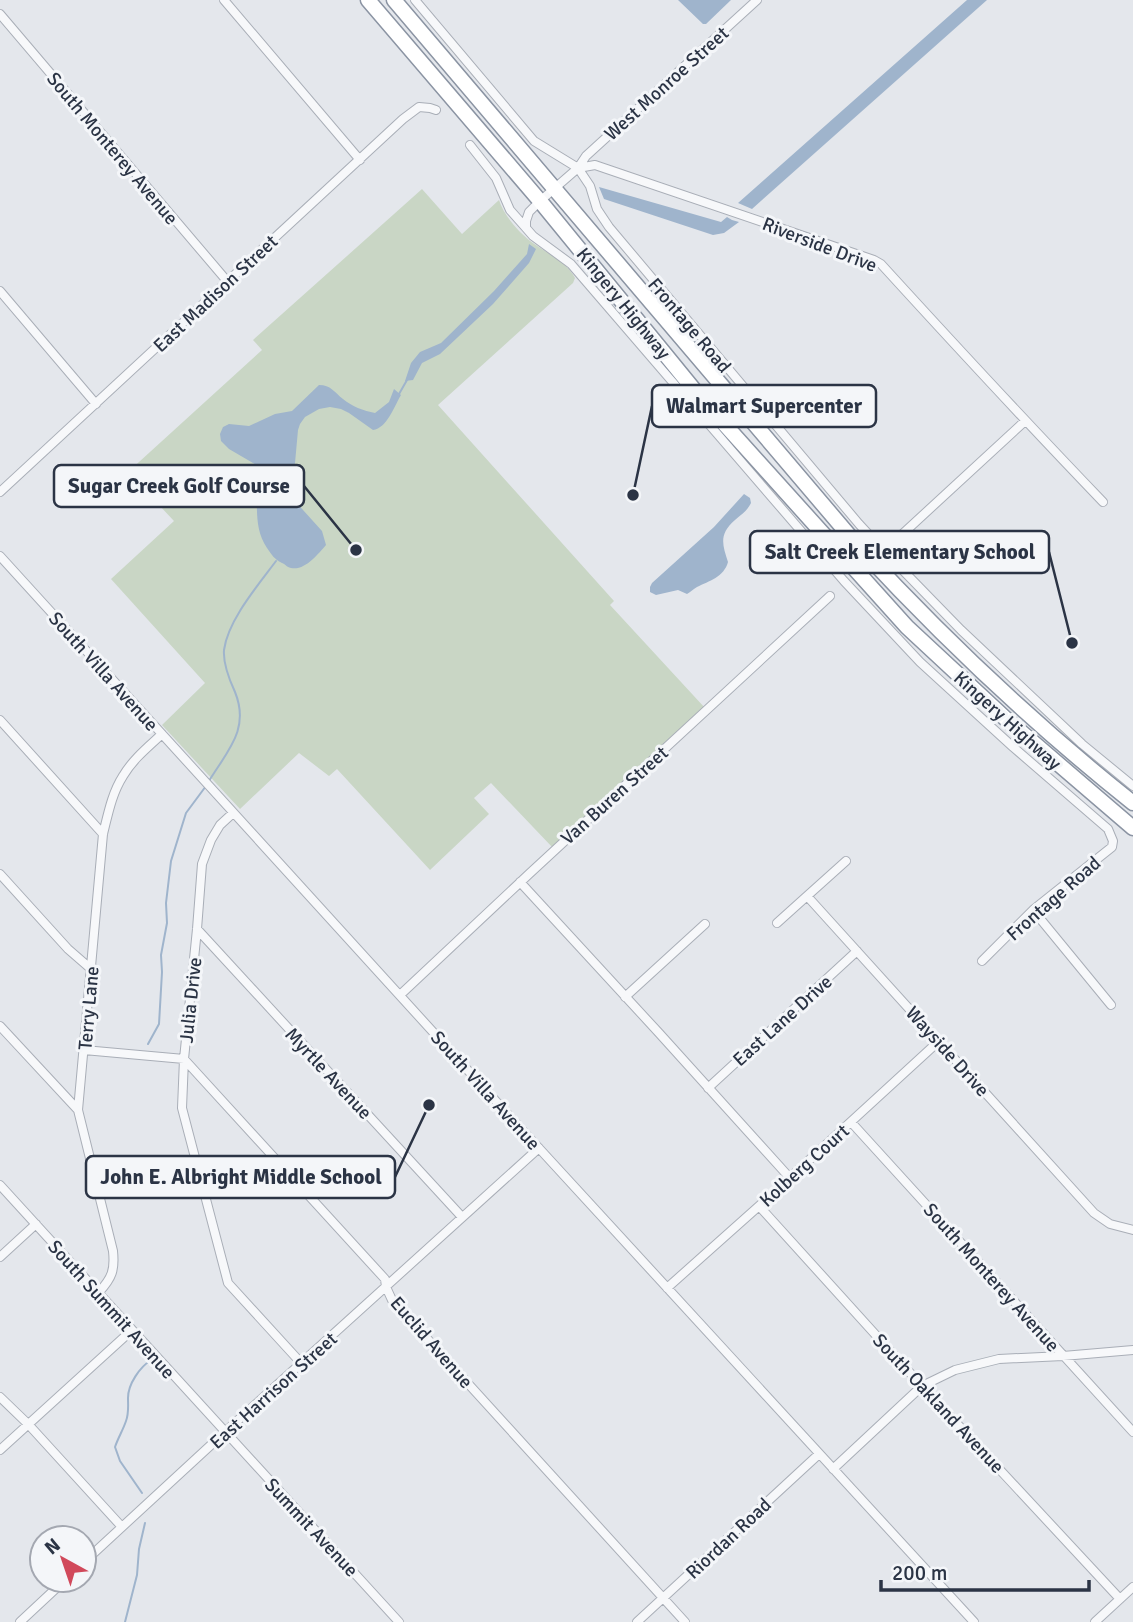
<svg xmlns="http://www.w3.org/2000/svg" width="1133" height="1622" viewBox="0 0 1133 1622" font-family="Signika,sans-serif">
<rect width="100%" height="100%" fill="#e4e7ec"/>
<!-- green -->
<path fill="#c9d6c5" d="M422,189L462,234L499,200C504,216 520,234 533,243C547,253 567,262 575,278L573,283L438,405L614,601L610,605L705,708L553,848L491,783L474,798L489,814L430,870L337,769L329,776L299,753L240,809L162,725L205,683L111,579L174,521L128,472L262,350L253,340Z"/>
<!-- water -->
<path fill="#9fb4cc" d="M678,0H731L706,24H703Z
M967,0H987L752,209L738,203Z
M599,187L721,222L727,217L732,220L739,222L724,233L713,235L604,199Z
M529,244L536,249L529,263L493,304L440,354L422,363L413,380L405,381L411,363L420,352L441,343L494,291L527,254Z
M319,385C331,385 334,392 343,399C351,406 364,411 375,413L389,402L394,389L401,395C394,407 387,428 373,430L349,413L341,409L330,407L319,409L305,417L300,424L298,430L295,463L289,481L294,500L322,531L326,545C318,554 305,571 291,568C286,567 287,565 282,563C274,559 272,555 267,548C252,526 259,499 256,474L258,471V466L229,449L221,441L220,434L223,427L229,424L249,426L275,414L292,411Z
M744,494L750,498L751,503C747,511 742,514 735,520C719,534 722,544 728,562C724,577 709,581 697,587C693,589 691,592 687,594L678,590L656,595L650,592V587L652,583L714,527Z"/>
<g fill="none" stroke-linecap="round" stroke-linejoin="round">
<!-- stream -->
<path stroke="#9fb4cc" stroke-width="2" d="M399,394L407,380
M209,781C228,750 250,729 235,692C229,679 223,663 224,650C228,620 259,584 276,561
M148,1044L159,1024L162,972L161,955L167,923L166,903L171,861L186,813L206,786
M142,1493L120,1461L115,1447C118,1438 123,1430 126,1421C129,1413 128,1406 128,1398C128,1384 140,1367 151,1360
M125,1622L137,1575L139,1549L145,1523"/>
<!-- minor casing -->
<g stroke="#a9aeb7" stroke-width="10">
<path id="minor" d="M224,0L360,160
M415,0L534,141L578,168L590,186L597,209L609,227L859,524L884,551L961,630L1082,744L1133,786
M0,14L227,281
M470,145L496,178L510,210L526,228
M578,168L586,156L757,0
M0,291L96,404
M0,492L403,119L419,107L430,108L436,110
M884,551L1025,421
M0,556L514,1121L974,1622
M0,720L103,834
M233,813L220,825L211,840L202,864L197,929L184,1059L182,1108L228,1283L302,1364
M846,861L807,896L1094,1213L1110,1224L1133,1230
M0,874L68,949L91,969
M520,882L659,1033L790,1178
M1033,910L1111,1005
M777,923L807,896
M197,929L462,1217
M982,961L1033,910L1112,847L1113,841L1108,829L1013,747L920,662L844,581L571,264L533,236L526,228V221L529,212L540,201L578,168L595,165L874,260L881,264C954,344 1028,424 1103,502
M400,995L529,874L830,596
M625,997L705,924
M0,1026L78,1110
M84,1050L184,1059L385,1279L386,1287L392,1300L685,1622
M708,1088L857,951
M851,1122L1133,1432
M0,1185L399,1622
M759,1206L922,1386L1120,1599
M0,1257L36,1224
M667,1288L759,1206L939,1041
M99,1292C112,1278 115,1270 113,1251L78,1110L103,834C108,814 112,793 123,776C133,759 148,747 162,734
M0,1397L28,1424L122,1527
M0,1450L132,1330
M833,1469L922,1386L955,1370L999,1359L1063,1356L1133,1350
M84,1562L225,1432L539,1148
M20,1622L65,1580
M637,1622L819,1454
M1095,1622L1133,1587"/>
</g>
<!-- trunk casing -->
<g stroke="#8b94a3" stroke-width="17">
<path id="trunk" d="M368,0L540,201L700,397L907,627L1006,719L1133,828
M394,0L859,547C944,639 1035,725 1133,803"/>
</g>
<!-- minor -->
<use href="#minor" stroke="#f7f8fa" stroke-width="8"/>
<!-- trunk -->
<use href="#trunk" stroke="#fff" stroke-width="14"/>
</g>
<g text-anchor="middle" stroke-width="6" stroke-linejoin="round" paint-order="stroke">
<!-- street labels -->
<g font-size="19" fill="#2b3445" stroke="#f4f6f9">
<text transform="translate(666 83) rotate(-42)" y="7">West Monroe Street</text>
<text transform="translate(113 148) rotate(50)" y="7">South Monterey Avenue</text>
<text transform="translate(820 244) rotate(21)" y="7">Riverside Drive</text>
<text transform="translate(215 293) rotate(-43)" y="7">East Madison Street</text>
<text transform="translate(624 303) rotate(51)" y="7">Kingery Highway</text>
<text transform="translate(690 325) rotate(50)" y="7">Frontage Road</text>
<text transform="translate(104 671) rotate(48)" y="7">South Villa Avenue</text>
<text transform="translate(1008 720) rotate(42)" y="7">Kingery Highway</text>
<text transform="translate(614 795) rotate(-42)" y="7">Van Buren Street</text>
<text transform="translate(1053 898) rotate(-41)" y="7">Frontage Road</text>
<text transform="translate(190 1000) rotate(-84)" y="7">Julia Drive</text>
<text transform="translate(88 1008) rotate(-85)" y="7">Terry Lane</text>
<text transform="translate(782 1020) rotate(-42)" y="7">East Lane Drive</text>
<text transform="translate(948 1051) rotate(48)" y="7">Wayside Drive</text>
<text transform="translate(329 1073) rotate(47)" y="7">Myrtle Avenue</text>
<text transform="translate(486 1090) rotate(48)" y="7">South Villa Avenue</text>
<text transform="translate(804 1165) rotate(-42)" y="7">Kolberg Court</text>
<text transform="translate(992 1277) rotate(48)" y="7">South Monterey Avenue</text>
<text transform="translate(112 1309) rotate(48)" y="7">South Summit Avenue</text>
<text transform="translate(432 1342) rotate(49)" y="7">Euclid Avenue</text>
<text transform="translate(273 1390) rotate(-42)" y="7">East Harrison Street</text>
<text transform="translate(939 1403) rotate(47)" y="7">South Oakland Avenue</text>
<text transform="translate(312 1527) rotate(47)" y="7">Summit Avenue</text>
<text transform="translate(728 1538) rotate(-43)" y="7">Riordan Road</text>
</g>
</g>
<!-- callouts -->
<path fill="none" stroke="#2b3445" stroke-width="2.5" d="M633 495L652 406M356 550L304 486M1072 643L1049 552M429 1105L395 1177"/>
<g fill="#2b3445" stroke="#f4f6f9" stroke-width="2.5">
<circle cx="633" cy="495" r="7"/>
<circle cx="356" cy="550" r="7"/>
<circle cx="1072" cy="643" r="7"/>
<circle cx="429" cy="1105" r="7"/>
</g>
<g fill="#f4f6f9" stroke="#2b3445" stroke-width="2.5">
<rect x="652" y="385" width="224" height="42" rx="7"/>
<rect x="54" y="465" width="250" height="42" rx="7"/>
<rect x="750" y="531" width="299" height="42" rx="7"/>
<rect x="86" y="1156" width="309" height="42" rx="7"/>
</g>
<g font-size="21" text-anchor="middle" font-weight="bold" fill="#2b3445">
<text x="764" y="413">Walmart Supercenter</text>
<text x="179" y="493">Sugar Creek Golf Course</text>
<text x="900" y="559">Salt Creek Elementary School</text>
<text x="241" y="1184">John E. Albright Middle School</text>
</g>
<!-- north arrow -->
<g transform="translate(63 1559) rotate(320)"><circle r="33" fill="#f4f6f9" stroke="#a4a8b1" stroke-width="2"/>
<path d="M0-5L12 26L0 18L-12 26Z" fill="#d1495b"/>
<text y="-10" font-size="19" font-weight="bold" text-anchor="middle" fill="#2b3445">N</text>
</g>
<!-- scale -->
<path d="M881 1580v10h208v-10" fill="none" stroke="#2b3445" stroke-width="3.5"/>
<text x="892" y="1580" font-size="21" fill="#2b3445" stroke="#f4f6f9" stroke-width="5" paint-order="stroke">200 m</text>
</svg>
